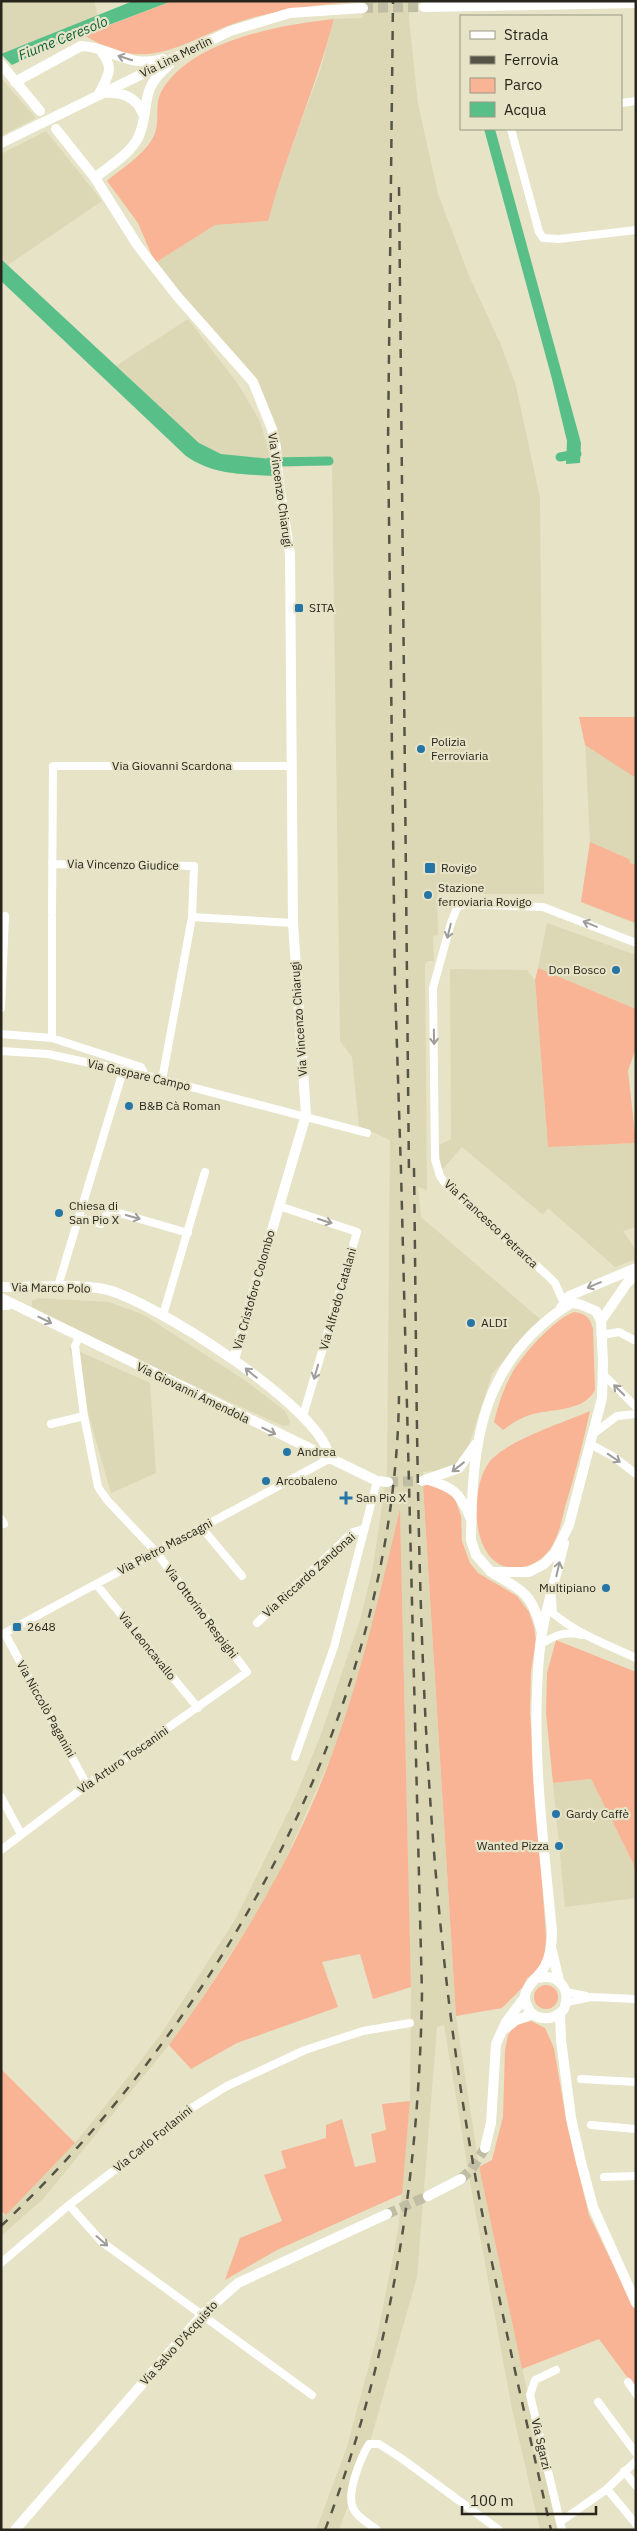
<svg xmlns="http://www.w3.org/2000/svg" width="637" height="2531" viewBox="0 0 637 2531" font-family="'IBM Plex Sans',sans-serif">
<rect width="100%" height="100%" fill="#e6e3c7"/>
<!-- built -->
<path fill="#dcd8b6" d="M1,1H94L98,16L1,54Z
M364,1H409V19L418,104L438,194L470,278L501,345L516,386L540,498L544,894H437L438,935L433,936L434,961H428L425,964L427,1190L418,1187L421,1217L540,1319L492,1374L466,1454L455,1466L444,1470L423,1472V1485L456,2016L479,2167L557,2530H540L512,2409L470,2182L444,2025L437,2027L417,2277L366,2456L339,2530H316L346,2450L378,2332L398,2231L410,2101L411,1987L400,1512L368,1645L335,1748L278,1876L248,1927L198,2004L169,2045L43,2199L1,2236V2219L75,2143L122,2085L161,2034L235,1920L296,1796L320,1737L360,1620L373,1567L387,1471L390,1140L359,1126L352,1057L340,1041L332,464L279,468L275,426L247,375L155,263L215,225L268,221L277,186L321,68L334,19L362,18Z
M1,78L36,118L1,136Z
M46,131L102,201L8,265L1,259V154Z
M188,319L238,384L260,421L271,459L232,456L213,452L199,443L116,366Z
M585,739L636,774V924L581,902L590,842Z
M547,923L636,955V1009L538,968Z
M450,969L527,970L535,980L548,1146L636,1143V1227L623,1231L636,1250V1259L615,1267L548,1208L543,1215L462,1147L441,1171L439,1145L451,1139Z
M39,1298L109,1302L144,1315L246,1381L285,1411L290,1421L289,1425L283,1426L63,1326L32,1307V1301Z
M69,1347L150,1383L156,1473L111,1493Z
M591,1779L633,1863L636,1874V1898L565,1907L553,1783Z"/>
<!-- green -->
<path fill="#f9b495" d="M172,1H365C325,4 287,8 248,19C184,38 152,78 84,35Z
M334,19C316,88 286,153 268,221L215,225L155,263L138,223L107,181C123,167 150,152 156,130C159,118 155,103 161,92C189,40 281,25 334,19Z
M579,717H636V778L585,745Z
M590,842L629,859L630,863L636,865V923L581,902Z
M538,968L636,1009V1048L628,1071L636,1143L548,1147L535,980Z
M574,1312C586,1314 590,1317 593,1329L595,1390C585,1410 557,1409 538,1413C525,1415 514,1422 503,1430L494,1422C498,1406 503,1390 511,1375C521,1356 554,1319 574,1312Z
M590,1411C583,1443 575,1475 565,1507C562,1519 559,1534 552,1546C545,1557 535,1565 522,1567C469,1577 467,1485 492,1459C511,1439 563,1423 590,1411Z
M423,1485H434L454,1496L461,1516L462,1541L470,1563L478,1573L517,1596L529,1612L534,1627L536,1641L531,1671L530,1713L546,1938L544,1960L538,1970L527,1978L523,1987L502,2008L456,2016Z
M400,1509L411,1987L373,1999L360,1954L322,1962L338,2007L237,2043L191,2069L169,2045C236,1953 297,1854 335,1746C363,1668 381,1589 400,1509Z
M556,1640L636,1672V1874L633,1863L591,1779L553,1783L546,1713L547,1673Z
M534 1997a12 12 0 1 1 24 0a12 12 0 1 1-24 0Z
M531,2021L545,2028L554,2048L567,2125L589,2215L636,2312V2389L599,2339L522,2369L479,2167L492,2160L503,2117L505,2050L508,2035L514,2026Z
M1,2069L75,2143L6,2215L1,2211Z
M410,2101L402,2194L277,2250L225,2280L240,2238L282,2221L264,2175L286,2168L281,2151L326,2138V2125L342,2119L355,2167L376,2162L371,2134L386,2130L382,2104Z"/>
<!-- water -->
<path fill="#59bf88" d="M133,1H172L43,50L12,65L1,54Z
M484,129H495L581,443L580,463L566,464L567,441L552,379Z
M1,259L199,443L221,454L271,459L274,476C242,474 213,475 186,456L1,281Z"/>
<g fill="none" stroke-linecap="round" stroke-linejoin="round">
<!-- canal -->
<path stroke="#59bf88" stroke-width="9" d="M560,457L577,454
M270,462L329,461"/>
<!-- secondary-tunnel -->
<path stroke="#c0bda5" stroke-width="10" stroke-dasharray="10 5" stroke-linecap="butt" d="M363,8L424,7
M388,1482L422,1481
M461,2179L471,2170L485,2148
M387,2214L428,2196"/>
<!-- street -->
<path stroke="#fff" stroke-width="8" d="M621,103L636,101
M511,129L539,232L543,238L559,239L636,230
M52,864L194,866L192,917L162,1080
M52,913L53,766H291
M52,917V1038
M192,917L293,923
M1,1008L5,916
M1,1034L52,1038L141,1067L145,1075
M1,1051L48,1054L145,1075L367,1133
M279,1206L357,1232L303,1416
M78,1217L101,1224L109,1210L188,1233
M58,1286L123,1071
M564,1303L555,1283L547,1275L447,1186L440,1176L435,1159L433,988L451,923L457,908L464,904L543,907L636,943
M1,1306H8L10,1303
M163,1315L205,1172
M602,1335L619,1332L636,1341
M603,1374L636,1407
M51,1424L84,1416
M593,1434L617,1416L636,1414
M590,1444L614,1457L636,1474
M1,1519L4,1524
M202,1528L242,1576
M96,1584L198,1708
M552,1599L553,1613C577,1634 608,1645 636,1658
M257,1623L353,1532L363,1529
M5,1634L87,1785
M1,1635L329,1459
M540,1645C555,1635 564,1631 582,1635
M295,1757L334,1647L377,1481
M1,1797L21,1834
M1,1850L87,1785L247,1672L156,1552L107,1500L98,1487L84,1416L75,1346L79,1337
M566,1992L586,1996
M567,2002L591,1997L636,1999
M581,2079L636,2082
M591,2125L636,2129
M604,2177L636,2176
M69,2205L102,2242L312,2395
M1,2263L69,2205L151,2142L185,2112L227,2086L305,2050L363,2031L410,2023
M556,2370L535,2380L530,2395L562,2530
M628,2382L636,2394
M598,2402L636,2453
M624,2471L636,2486
M607,2489L636,2524
M560,2522L607,2489L636,2461
M376,2529C368,2523 357,2517 353,2508C346,2493 361,2457 369,2444H379L401,2458L499,2530"/>
<!-- secondary -->
<path stroke="#fff" stroke-width="10" d="M424,7L636,3
M1,64L40,111
M15,82L81,46C112,47 128,69 163,59
M103,93C122,92 136,96 143,114
M99,94C108,75 115,69 101,51
M56,129L95,178L138,246L177,296L253,382L272,429L276,447L278,478L290,554L293,923L306,1115L234,1359
M1,143L230,31L290,13L363,8
M95,178C109,166 130,154 138,138C152,107 137,91 169,65
M1,1287C35,1288 70,1283 104,1289C149,1298 329,1412 329,1459
M1,1298L377,1481L388,1482
M571,1303L579,1304L596,1311L601,1321L603,1363L602,1398L569,1525L555,1553L544,1564L529,1572H491L476,1555L471,1540C472,1442 480,1361 571,1303Z
M561,1308L569,1296L636,1268
M601,1321L627,1283L636,1275
M429,1480C454,1488 459,1492 470,1517
M422,1481L459,1468L476,1444
M494,1574C526,1592 533,1596 542,1633
M552,1951L559,1981
M538,1978C558,1973 572,1989 564,2009C559,2015 553,2019 544,2018C537,2018 531,2014 528,2008C517,1989 538,1980 545,1966C551,1955 552,1943 552,1931C543,1838 530,1741 540,1647C543,1615 557,1575 564,1543
M560,2014L561,2040L571,2118L581,2162L593,2207L636,2303
M506,2028L516,2020L533,2014
M485,2148L491,2123L496,2044L506,2022L525,1997
M428,2196L461,2179
M15,2530L203,2314L238,2283L387,2214"/>
<!-- rail -->
<path stroke="#565446" stroke-width="2.5" stroke-dasharray="9 9" stroke-linecap="butt" d="M399,187L409,1177
M414,1168C418,1466 415,1768 457,2063C479,2220 516,2375 551,2530
M1,2226C223,2016 395,1706 399,1396
M325,2530C391,2357 419,2177 422,1993L401,1171L395,985L388,442L393,1"/>
</g>
<!-- one-way arrows -->
<defs><path id="oneway-shaft" d="M-6 0H5M1.5-3L5.5 0L1.5 3" fill="none" stroke-width="1.6" stroke-linecap="round" stroke-linejoin="round" transform="scale(1.25)"/></defs>
<g stroke="#9e9d99">
<use href="#oneway-shaft" transform="translate(125 58) rotate(-162)"/>
<use href="#oneway-shaft" transform="translate(590 924) rotate(-158)"/>
<use href="#oneway-shaft" transform="translate(449 931) rotate(104)"/>
<use href="#oneway-shaft" transform="translate(434 1037) rotate(89)"/>
<use href="#oneway-shaft" transform="translate(133 1217) rotate(16)"/>
<use href="#oneway-shaft" transform="translate(325 1221) rotate(18)"/>
<use href="#oneway-shaft" transform="translate(594 1285) rotate(157)"/>
<use href="#oneway-shaft" transform="translate(45 1320) rotate(26)"/>
<use href="#oneway-shaft" transform="translate(316 1372) rotate(106)"/>
<use href="#oneway-shaft" transform="translate(251 1373) rotate(-140)"/>
<use href="#oneway-shaft" transform="translate(619 1390) rotate(-135)"/>
<use href="#oneway-shaft" transform="translate(269 1431) rotate(26)"/>
<use href="#oneway-shaft" transform="translate(614 1458) rotate(34)"/>
<use href="#oneway-shaft" transform="translate(458 1467) rotate(142)"/>
<use href="#oneway-shaft" transform="translate(558 1569) rotate(-77)"/>
<use href="#oneway-shaft" transform="translate(102 2241) rotate(41)"/>
</g>
<!-- markers -->
<g fill="#2675a7" stroke="#e6e3c7" stroke-width="2">
<rect x="294" y="603" width="10" height="10" rx="2.5"/>
<circle cx="421" cy="749" r="5"/>
<rect x="424" y="862" width="12" height="12" rx="2.5"/>
<circle cx="428" cy="895" r="5"/>
<circle cx="616" cy="970" r="5"/>
<circle cx="129" cy="1106" r="5"/>
<circle cx="59" cy="1213" r="5"/>
<circle cx="471" cy="1323" r="5"/>
<circle cx="287" cy="1452" r="5"/>
<circle cx="266" cy="1481" r="5"/>
<path d="M343.5 1490.5h5v5h5v5h-5v5h-5v-5h-5v-5h5z"/>
<circle cx="606" cy="1588" r="5"/>
<rect x="12" y="1622" width="10" height="10" rx="2.5"/>
<circle cx="556" cy="1814" r="5"/>
<circle cx="559" cy="1846" r="5"/>
</g>
<g text-anchor="middle" stroke-width="4.5" stroke-linejoin="round" paint-order="stroke">
<!-- street labels -->
<g font-size="12" fill="#28261c" stroke="#e6e3c7">
<text transform="translate(176 57) rotate(-26)" y="4">Via Lina Merlin</text>
<text transform="translate(280 490) rotate(82)" y="4">Via Vincenzo Chiarugi</text>
<text x="172" y="770">Via Giovanni Scardona</text>
<text transform="translate(123 865) rotate(1)" y="4">Via Vincenzo Giudice</text>
<text transform="translate(299 1019) rotate(-94)" y="4">Via Vincenzo Chiarugi</text>
<text transform="translate(139 1075) rotate(13)" y="4">Via Gaspare Campo</text>
<text transform="translate(491 1224) rotate(43)" y="4">Via Francesco Petrarca</text>
<text transform="translate(51 1288) rotate(1)" y="4">Via Marco Polo</text>
<text transform="translate(254 1290) rotate(-74)" y="4">Via Cristoforo Colombo</text>
<text transform="translate(338 1299) rotate(-74)" y="4">Via Alfredo Catalani</text>
<text transform="translate(193 1393) rotate(26)" y="4">Via Giovanni Amendola</text>
<text transform="translate(165 1547) rotate(-28)" y="4">Via Pietro Mascagni</text>
<text transform="translate(309 1575) rotate(-42)" y="4">Via Riccardo Zandonai</text>
<text transform="translate(201 1612) rotate(53)" y="4">Via Ottorino Respighi</text>
<text transform="translate(147 1646) rotate(51)" y="4">Via Leoncavallo</text>
<text transform="translate(46 1709) rotate(61)" y="4">Via Niccolò Paganini</text>
<text transform="translate(123 1760) rotate(-35)" y="4">Via Arturo Toscanini</text>
<text transform="translate(153 2139) rotate(-39)" y="4">Via Carlo Forlanini</text>
<text transform="translate(179 2343) rotate(-48)" y="4">Via Salvo D'Acquisto</text>
<text transform="translate(541 2444) rotate(77)" y="4">Via Sgarzi</text>
</g>
<!-- poi labels -->
<g font-size="12" fill="#28261c" stroke="#e6e3c7" text-anchor="start">
<text x="309" y="612">SITA</text>
<text x="431" y="746">Polizia<tspan x="431" dy="14">Ferroviaria</tspan></text>
<text x="441" y="872">Rovigo</text>
<text x="438" y="892">Stazione<tspan x="438" dy="14">ferroviaria Rovigo</tspan></text>
<text x="606" y="974" text-anchor="end">Don Bosco</text>
<text x="139" y="1110">B&amp;B Cà Roman</text>
<text x="69" y="1210">Chiesa di<tspan x="69" dy="14">San Pio X</tspan></text>
<text x="481" y="1327">ALDI</text>
<text x="297" y="1456">Andrea</text>
<text x="276" y="1485">Arcobaleno</text>
<text x="356" y="1502">San Pio X</text>
<text x="596" y="1592" text-anchor="end">Multipiano</text>
<text x="27" y="1631">2648</text>
<text x="566" y="1818">Gardy Caffè</text>
<text x="549" y="1850" text-anchor="end">Wanted Pizza</text>
</g>
<!-- water labels -->
<g font-size="14" font-style="italic" fill="#105e3a" stroke="#e6e3c7">
<text transform="translate(63 38) rotate(-22)" y="5">Fiume Ceresolo</text>
</g>
</g>
<!-- border -->
<rect width="637" height="2531" fill="none" stroke="#28261c" stroke-width="5"/>
<!-- legend -->
<rect x="460" y="15" width="162" height="115" fill="#e6e3c7" stroke="#9a9783"/>
<rect x="470" y="31" width="25" height="8" fill="#ffffff" stroke="#9a9783"/>
<text x="504" y="40" font-size="15" fill="#28261c">Strada</text>
<rect x="470" y="56" width="25" height="8" fill="#565446" stroke="#9a9783"/>
<text x="504" y="65" font-size="15" fill="#28261c">Ferrovia</text>
<rect x="470" y="78" width="25" height="15" fill="#f9b495" stroke="#9a9783"/>
<text x="504" y="90" font-size="15" fill="#28261c">Parco</text>
<rect x="470" y="102" width="25" height="15" fill="#59bf88" stroke="#9a9783"/>
<text x="504" y="115" font-size="15" fill="#28261c">Acqua</text>
<!-- scale -->
<path d="M462 2506v8h134v-8" fill="none" stroke="#28261c" stroke-width="2.5"/>
<text x="470" y="2506" font-size="15" fill="#28261c" stroke="#e6e3c7" stroke-width="4" paint-order="stroke">100 m</text>
</svg>
